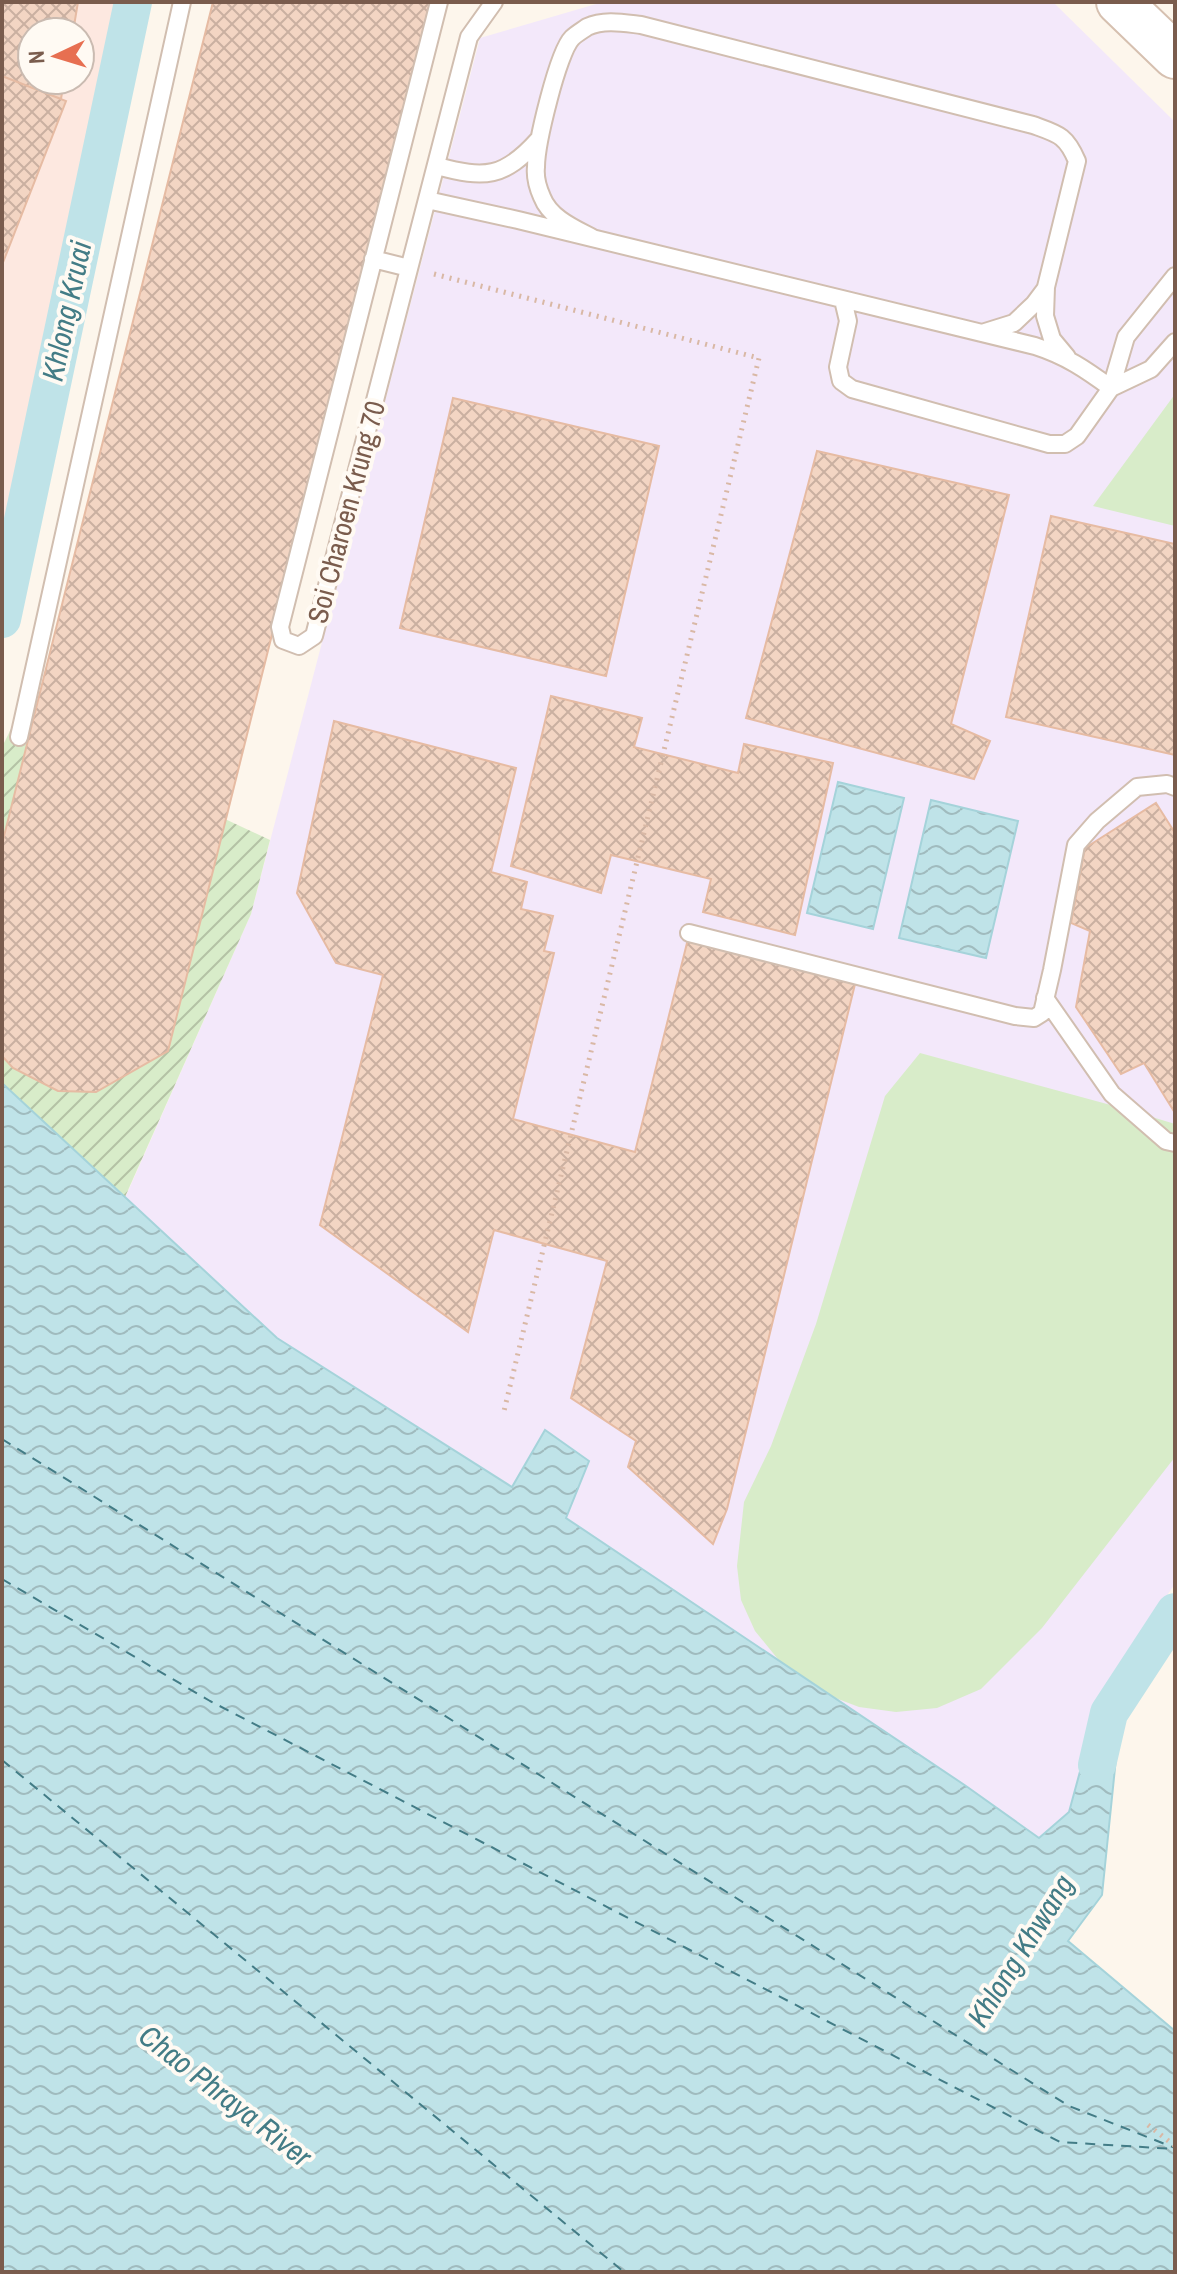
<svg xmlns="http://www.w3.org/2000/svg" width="1177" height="2274" viewBox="0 0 1177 2274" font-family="'Archivo Narrow',sans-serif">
<defs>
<pattern id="garden-furrows" width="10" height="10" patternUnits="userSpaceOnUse" patternTransform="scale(2)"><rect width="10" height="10" fill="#d8ecc9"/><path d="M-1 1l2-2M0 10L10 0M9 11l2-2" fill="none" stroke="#b4c2a5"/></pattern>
<pattern id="water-waves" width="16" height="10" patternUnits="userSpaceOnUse" patternTransform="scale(2)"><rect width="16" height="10" fill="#bfe3e8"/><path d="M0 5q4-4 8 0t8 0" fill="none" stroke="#a0bbbe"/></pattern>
<pattern id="building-cross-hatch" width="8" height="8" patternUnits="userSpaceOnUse" patternTransform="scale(2)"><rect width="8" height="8" fill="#f3d5c3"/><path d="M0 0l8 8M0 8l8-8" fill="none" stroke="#cab0a1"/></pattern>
</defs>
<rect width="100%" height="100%" fill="#fdf6ec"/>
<!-- commercial -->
<path fill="#fde8e0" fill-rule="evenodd" d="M2,2H126L2,593ZM32,32H80V80H32Z"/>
<!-- education -->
<path fill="#f3e8fa" d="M603,2H1053L1175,122V1584L1153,1615L1097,1709L1069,1812L1039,1839L513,1487L277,1338L125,1198L251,914L480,38Z"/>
<!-- grass -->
<path fill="#d8ecc9" d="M1175,394V526L1093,506Z
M920,1053L1129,1110L1175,1124V1457L1042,1628L981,1689L937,1708L896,1712L859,1707L825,1694L786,1669L755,1631L741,1600L737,1566L744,1502L771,1446L816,1324L885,1096Z"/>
<!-- garden -->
<path fill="url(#garden-furrows)" d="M15,721L270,840L251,914L125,1197L2,1083V747Z"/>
<!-- water -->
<path fill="url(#water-waves)" stroke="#a5d3da" stroke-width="2" d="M838,782L904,798L873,929L807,913Z
M931,800L1018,821L986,958L899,938Z
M2,1083L277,1338L512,1487L545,1430L589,1461L566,1518L966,1786L1039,1838L1069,1812L1097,1709L1120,1719L1102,1895L1068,1941L1175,2031V2272H2Z"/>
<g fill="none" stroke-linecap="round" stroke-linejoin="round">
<!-- canal -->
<path stroke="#bfe3e8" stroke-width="38" d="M2,619L133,2
M1097,1765L1109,1713L1175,1612"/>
<!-- ferry -->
<path stroke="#437c86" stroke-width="2" stroke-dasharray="10 8" stroke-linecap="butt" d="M2,1439L1069,2106L1175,2148
M2,1579L210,1701L1060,2142L1174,2149
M2,1760L624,2272"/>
</g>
<!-- building -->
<path fill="url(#building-cross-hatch)" stroke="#e6bba3" stroke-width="2" d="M2,2H78L73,32H32V80H64L61,99L2,76Z
M213,2H430L168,1051L96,1092L58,1091L13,1068L2,1056V844Z
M2,76L66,101L2,265Z
M453,398L659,446L606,676L400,628Z
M817,451L1009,495L951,724L990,741L974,779L746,718Z
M1051,516L1175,544V755L1006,717Z
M551,696L642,718L634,747L738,773L744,744L833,763L795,935L703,912L711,879L611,855L601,893L511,866Z
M334,721L516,768L491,872L527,882L521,909L553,916L544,951L554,953L513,1119L635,1152L688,939L856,980L727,1509L713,1544L628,1467L636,1441L571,1398L607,1261L494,1230L468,1332L320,1225L383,975L336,963L297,893Z
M1156,803L1175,833V1113L1144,1063L1121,1074L1076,1007L1090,931L1071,923L1085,848Z"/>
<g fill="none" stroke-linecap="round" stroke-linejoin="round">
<!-- service casing -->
<g stroke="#d1beb0" stroke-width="20">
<path id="service" d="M439,2L280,627L283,640L299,646L314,636L469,37L494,2
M437,166C485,179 504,178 538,140
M427,200L518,220L1035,346C1066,356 1085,369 1111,388
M593,238C574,228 550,218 542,197C538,188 535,176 536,167C536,144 558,52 572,38C576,34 583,30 587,27C604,19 624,23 641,25L1033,125C1058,134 1066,135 1077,161L1046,287L1045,316L1052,339L1067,357
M373,259L409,268
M843,300L848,321L838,367L841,381L852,389L1049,444H1065L1077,436L1111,388L1126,337L1175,276
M982,333L1014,323L1034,304L1046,288
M1111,388L1151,369L1175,342
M19,737L182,2
M689,933L1015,1016L1034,1018L1042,1013L1052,970L1076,845L1097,821L1137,787L1167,784L1175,787
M1045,998L1112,1094L1166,1141L1175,1143"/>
</g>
<!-- secondary casing -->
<g stroke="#d6c0b0" stroke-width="48">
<path id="secondary" d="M1119,2L1175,56"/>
</g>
<!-- path -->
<path stroke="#d9b8a5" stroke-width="5" stroke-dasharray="2 6" stroke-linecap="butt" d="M434,274L759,358L504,1411
M1148,2125L1175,2146"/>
<!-- service -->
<use href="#service" stroke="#fff" stroke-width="16"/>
<!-- secondary -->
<use href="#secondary" stroke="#fff" stroke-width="44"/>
</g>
<g text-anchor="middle" stroke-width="8" stroke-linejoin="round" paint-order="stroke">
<!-- street labels -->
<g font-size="28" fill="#7a5c4d" stroke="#fffaf3">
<text transform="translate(346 512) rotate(-75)" y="10">Soi Charoen Krung 70</text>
</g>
<!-- water labels -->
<g font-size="30" font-style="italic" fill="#437c86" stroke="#fffaf3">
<text transform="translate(67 311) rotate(-78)" y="10">Khlong Kruai</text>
<text transform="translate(1021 1951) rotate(-58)" y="10">Khlong Khwang</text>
<text transform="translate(225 2096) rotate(38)" y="10">Chao Phraya River</text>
</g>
</g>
<!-- border -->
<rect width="1177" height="2274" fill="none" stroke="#7a5c4d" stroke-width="8"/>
<!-- north arrow -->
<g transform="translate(56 56) rotate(266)"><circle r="38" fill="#fffaf3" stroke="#cabbb1" stroke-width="2"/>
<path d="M0-6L14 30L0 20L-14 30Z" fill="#e76f51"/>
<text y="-12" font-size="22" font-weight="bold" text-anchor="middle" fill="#7a5c4d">N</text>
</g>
</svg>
